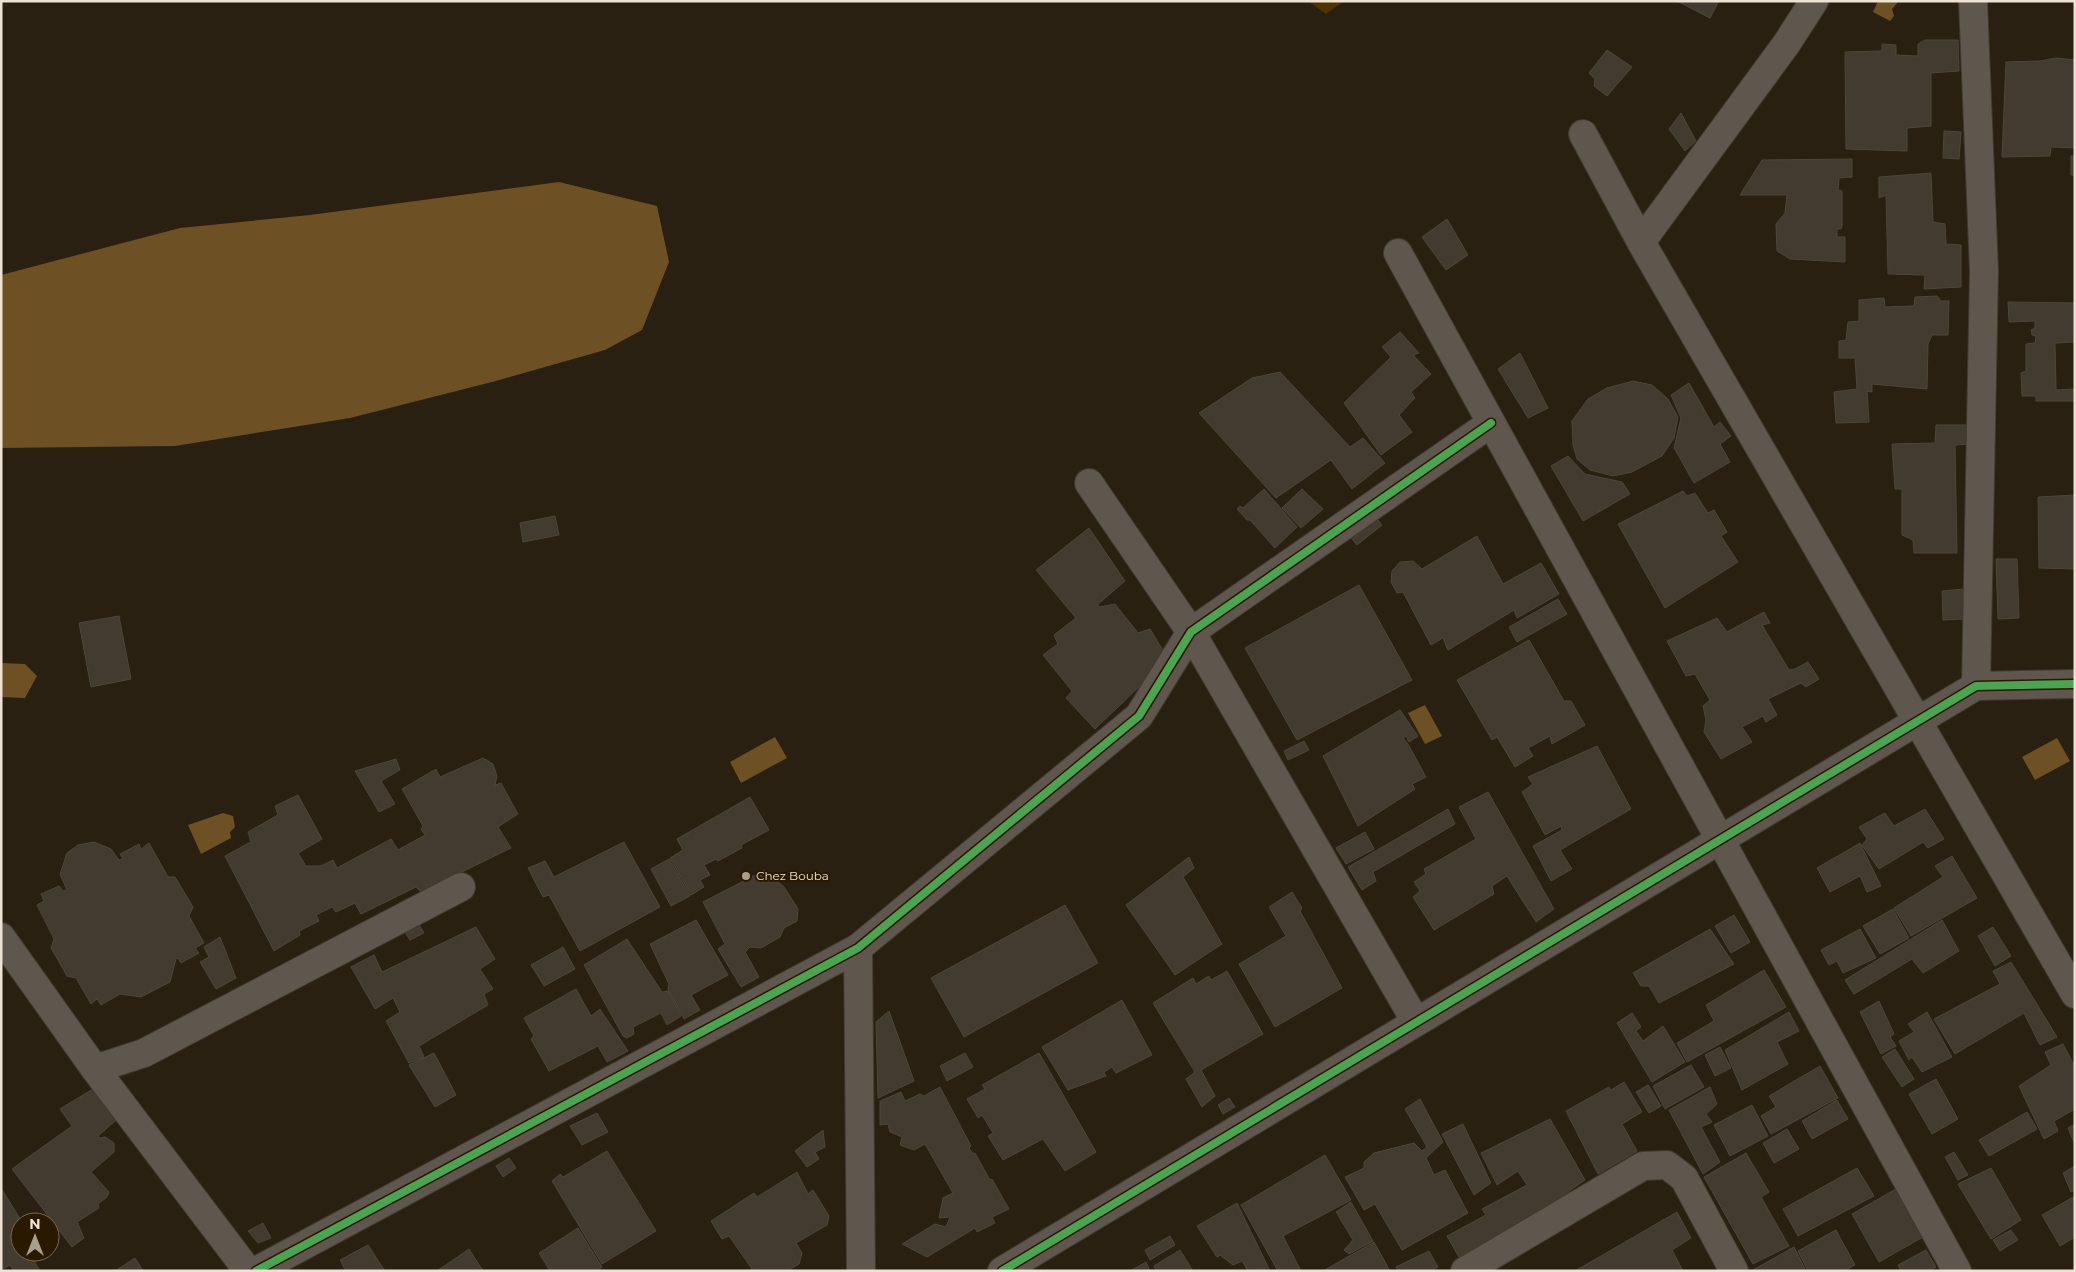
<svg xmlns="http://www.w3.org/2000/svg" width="2076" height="1272" viewBox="0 0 2076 1272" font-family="Montserrat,sans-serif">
<rect width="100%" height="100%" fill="#292012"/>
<!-- green -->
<path fill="#4f3402" d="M1308,1H1344L1326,14Z"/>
<!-- water -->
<path fill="#6d5024" d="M1878,1H1899L1892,9L1894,16L1890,21L1873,12Z
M559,182L657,206L669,262L642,330L605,350L492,382L350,418L175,446L1,448V275L180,228L310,215Z
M1,663L25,664L37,676L25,698L1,697Z
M1425,705L1442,736L1425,744L1408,713Z
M775,737L787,758L741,783L730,762Z
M2057,738L2070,761L2035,780L2022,757Z
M223,813L233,816L235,827L230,832L231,838L201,854L188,825Z"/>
<!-- building -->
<path fill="#433b30" stroke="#4d463a" d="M1677,1H1719L1710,18Z
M1925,40H1958L1959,71L1931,73V126L1907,128V151L1846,149L1845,52L1882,51V44L1896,45V55L1918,56V44Z
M1607,50L1632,67L1607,96L1594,86L1595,79L1589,73Z
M2056,58L2075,60V148L2051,147L2050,156L2002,157L2006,62L2040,61Z
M1681,113L1696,141L1685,151L1669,129Z
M1944,131L1961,132L1959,159L1943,158Z
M2071,156H2075V175H2071Z
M1852,159V177L1839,178L1838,190L1842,191V226L1841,229H1837V237H1845V262L1790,259L1777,251L1776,224L1785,213L1787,195H1740L1762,160Z
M1931,173L1933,222L1945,224L1946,244L1961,245V287L1924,289L1925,275L1888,274L1886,195L1879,198V177Z
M1447,219L1468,255L1446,270L1422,237Z
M1937,296L1941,301H1949L1948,335H1932L1928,344L1927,389L1872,384V392L1867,391L1869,422L1836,423L1834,392L1857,389L1855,358H1839V341L1846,340L1848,322L1859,321V300L1884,298L1885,307L1914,306L1915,297Z
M2008,302L2075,303V342L2055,343L2056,390L2075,389V401H2036V396H2022L2021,373L2026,371V344L2035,343L2036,336L2032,335L2031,330L2035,328V321L2009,322Z
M1400,332L1419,353L1413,355L1431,374L1411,392L1415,398L1399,415L1412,432L1381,455L1344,403L1391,357L1382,347Z
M1520,353L1548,408L1528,418L1498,369Z
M1280,372L1350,447L1363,438L1385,463L1352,489L1331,460L1276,498L1199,413L1252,378Z
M1633,381L1652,385L1668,399L1678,417L1674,438L1662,456L1632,472L1613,476L1590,470L1577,459L1573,445L1572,421L1588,399L1607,388Z
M1689,383L1714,427L1720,422L1731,436L1720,444L1730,462L1694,483L1674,448L1681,418L1671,395Z
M1936,425H1970V444L1955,445L1957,553H1914L1913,540L1902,535V489H1895L1892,444L1935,443Z
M1568,456L1585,474L1622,482L1630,494L1583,521L1551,466Z
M1264,489L1297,527L1275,548L1250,520H1247L1237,509L1240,506L1243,508Z
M1302,489L1323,509L1301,528L1282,508Z
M1683,491L1687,496L1695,493L1708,513L1714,510L1727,532L1721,536L1738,562L1665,608L1618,524Z
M2075,495V569L2039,568L2038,497Z
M1373,514L1382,525L1357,545L1348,534Z
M555,516L559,535L523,542L520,523Z
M1089,528L1125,581L1097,605L1100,607L1115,604L1138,633L1150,629L1168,659L1095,729L1066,698L1072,691L1043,655L1058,644L1054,635L1076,618L1036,570Z
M1477,536L1503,584L1541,563L1559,594L1517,618L1514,610L1448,650L1443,638L1431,645L1403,592L1397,593L1391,582L1392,571L1400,562L1413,561L1422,569Z
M1996,559H2017L2019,618L1998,619Z
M1359,585L1412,680L1297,740L1245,648Z
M1964,589L1965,619L1943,620L1942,591Z
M1558,599L1567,614L1517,642L1509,627Z
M1764,612L1770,623L1762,625L1789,670L1795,669L1808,662L1819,679L1806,687L1801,683L1768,699L1777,715L1766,722L1763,716L1742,727L1752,742L1721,759L1704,732L1706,720L1703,706L1710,700L1695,674L1686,676L1667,641L1717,618L1727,632Z
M119,616L131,679L91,687L79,623Z
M1529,640L1564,701H1571L1585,725L1552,744L1550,736L1528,748L1533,756L1515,767L1497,737L1492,740L1457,680Z
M1400,710L1418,736L1409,742L1406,736L1403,738L1408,744L1426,777L1412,784L1415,789L1358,826L1323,756Z
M1304,741L1309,750L1288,760L1284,751Z
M1597,746L1631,809L1560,850L1572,869L1551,881L1533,846L1562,830L1561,826L1545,835L1522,792L1533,784L1528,777Z
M483,758L493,764L497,776L495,785L501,783L518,814L498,827L511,848L421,892L416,887L361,914L355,903L336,912L332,907L316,915L319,921L299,931L300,935L274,951L225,856L251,842L248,832L278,815L275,806L298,795L322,839L298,853L306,866H321L333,860L337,868L391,839L398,850L425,835L421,829L423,826L402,789L436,769L440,777Z
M396,759L400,770L381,781L395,804L379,812L355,771Z
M1488,792L1554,909L1536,922L1507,876L1492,886L1494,894L1434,930L1413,897L1420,891L1414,882L1426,874L1424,869L1476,839L1459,807Z
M750,797L769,830L741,845L742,848L718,861L716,859L704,865L710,875L700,880L704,887L691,895L670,858L683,850L677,839Z
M1448,809L1455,824L1373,872L1376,881L1362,890L1348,867Z
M1925,809L1944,839L1928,848L1923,842L1879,869L1862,845L1867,839L1859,827L1885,813L1894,826Z
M1365,832L1374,849L1346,864L1336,848Z
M94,842L111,849L119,860L123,859L120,854L139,844L141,849L149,843L168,877H175L193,907L189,916L204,943L195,948L199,953L181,963L178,958L176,959L170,982L141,997L120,994L101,1005L97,999L91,1004L76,978L67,976L51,948L54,939L37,905L44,901L41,894L59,886L63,891L67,890L60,874L67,853L78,845Z
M624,842L660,907L580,951L549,895L543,897L528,868L545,861L554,877Z
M1860,843L1881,886L1867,892L1860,876L1830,892L1817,868Z
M1952,856L1977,898L1911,936L1894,908L1943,877L1935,866Z
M1189,857L1194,868L1183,877L1222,944L1175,975L1126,905Z
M669,859L690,896L671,906L651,869Z
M765,870L784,887L798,909L797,921L784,928L780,937L761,948L750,947L745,952L759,977L741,987L718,949L725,944L703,902Z
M1292,892L1302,908L1300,911L1342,988L1275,1027L1239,964L1286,936L1269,907Z
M1065,905L1098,963L964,1037L931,978Z
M1893,909L1909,938L1880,954L1863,926Z
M1734,915L1750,942L1731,953L1715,926Z
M696,920L728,975L691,995L700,1010L684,1019L668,989L669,984L650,944Z
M1942,920L1959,951L1923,973L1912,959L1854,994L1845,980Z
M417,921L424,933L410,940L403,929Z
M476,927L495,959L480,969L493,989L484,994L488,1005L419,1046L424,1057L409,1063L386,1021L400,1012L393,998L375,1009L351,967L374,955L382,972Z
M1993,927L2011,956L1995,966L1978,936Z
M1710,929L1734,964L1659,1003L1649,986H1641L1633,973Z
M1860,929L1876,958L1843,973L1837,961L1829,965L1821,950Z
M220,937L236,978L216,989L200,962L209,957L204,947Z
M627,939L662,992L668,991L681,1016L667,1025L661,1013L633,1027L634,1034L627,1038L623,1036L584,965Z
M563,947L575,969L544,986L531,965Z
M2011,962L2057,1037L2040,1045L2024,1013L1955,1054L1934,1019L2000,984L1993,971Z
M1764,970L1786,1007L1687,1062L1677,1043L1714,1021L1706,1005Z
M1227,971L1263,1034L1201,1070L1215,1096L1202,1107L1186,1079L1195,1072L1153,1003L1193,978L1196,984L1209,976L1211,980Z
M576,989L591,1016L600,1009L628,1051L607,1062L598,1046L549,1071L531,1039L534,1036L524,1018Z
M1122,1000L1152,1055L1116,1073L1112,1067L1104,1072L1106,1076L1068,1090L1042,1047Z
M1879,1001L1894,1034L1890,1037L1896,1046L1881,1054L1860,1012Z
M889,1011L914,1081L878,1098L876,1022Z
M1789,1012L1799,1031L1777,1042L1788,1064L1742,1090L1725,1050Z
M1927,1012L1952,1057L1922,1072L1912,1057L1909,1060L1899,1041L1914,1032L1908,1024Z
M1632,1013L1641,1027L1636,1031L1643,1041L1663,1026L1685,1062L1652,1082L1617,1023Z
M2063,1044L2075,1067V1109L2054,1121L2058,1131L2044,1139L2019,1086L2051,1065L2045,1052Z
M1720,1047L1731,1068L1715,1076L1705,1055Z
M1895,1049L1914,1079L1902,1087L1882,1057Z
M434,1053L456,1095L435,1107L409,1065Z
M965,1053L973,1067L947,1081L940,1066Z
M1039,1053L1096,1152L1065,1171L1043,1139L1003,1160L988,1136L993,1133L982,1115L978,1118L967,1099L985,1089L982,1085Z
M1691,1065L1704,1087L1665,1109L1653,1086Z
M1820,1066L1838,1098L1771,1134L1761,1116L1776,1107L1769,1096Z
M1936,1079L1958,1119L1932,1134L1909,1094Z
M1624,1082L1642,1112L1622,1124L1637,1151L1598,1174L1566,1111L1609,1087L1611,1090Z
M1648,1085L1661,1106L1649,1113L1636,1092Z
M940,1087L971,1146L969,1148L973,1154L975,1153L990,1180L992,1179L1009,1209L992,1217L995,1223L977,1232L975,1228L927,1257L902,1244L935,1224L946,1227L950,1217L939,1218L943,1198L953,1193L925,1144L914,1150L900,1145L902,1137L890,1132L888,1124L880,1125V1101L901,1092L905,1101L920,1094L924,1096Z
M1710,1087L1717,1104L1706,1114L1712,1122L1701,1127L1720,1162L1703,1174L1669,1110Z
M93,1089L116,1120L98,1136L100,1138L105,1137L114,1143V1152L91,1172L109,1192L107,1197L98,1204L99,1208L77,1222L84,1238L72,1247L12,1169L72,1126L60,1109Z
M1229,1098L1235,1107L1223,1114L1218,1105Z
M1420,1099L1443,1142L1426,1158L1434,1175L1445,1170L1468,1213L1402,1250L1375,1204L1364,1210L1345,1177L1364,1168V1162L1374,1153L1414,1143L1422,1151L1427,1147L1405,1109Z
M1837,1100L1848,1119L1812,1139L1802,1121Z
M1752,1105L1768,1136L1730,1156L1714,1125Z
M2027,1112L2037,1129L1989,1156L1979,1140Z
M597,1113L608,1132L582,1145L570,1126Z
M1550,1119L1585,1180L1569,1191L1570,1197L1459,1257L1447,1236L1486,1215L1482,1209L1527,1185L1518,1171L1497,1185L1481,1153Z
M1463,1124L1491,1183L1474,1195L1442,1134Z
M2075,1124V1145L2068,1128Z
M1787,1129L1799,1149L1774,1163L1763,1143Z
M823,1130L825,1147L815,1152L819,1159L807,1167L795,1151Z
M607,1151L656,1231L602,1264L552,1181L560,1174L563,1177Z
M1954,1152L1968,1175L1958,1180L1945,1157Z
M1746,1153L1769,1192L1761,1197L1789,1246L1753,1264L1704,1177Z
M1325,1155L1351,1200L1283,1236L1301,1271H1278L1241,1205Z
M509,1158L516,1168L503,1177L496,1166Z
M2075,1166V1190L2071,1192L2063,1173Z
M1857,1168L1874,1196L1798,1236L1783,1209Z
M1991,1168L2021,1220L1991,1239L1958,1184Z
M797,1172L808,1194L813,1190L829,1216L827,1225L796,1243L802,1253L799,1264L787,1271H749L752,1269L729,1236L722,1239L711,1221L754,1193L757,1197Z
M1,1188L22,1222H20V1252H40L41,1254L33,1259L40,1271H14L10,1265L3,1269L1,1265Z
M1896,1189L1923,1237L1879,1262L1852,1214Z
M2075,1196V1237L2060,1246L2042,1215Z
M1351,1202L1373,1241L1349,1254L1344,1250L1353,1240L1336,1212Z
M1237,1203L1270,1271L1259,1269L1248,1271L1242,1261L1233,1265L1220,1255L1217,1257L1197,1226Z
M1677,1212L1691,1238L1672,1250L1683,1271H1575Z
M263,1223L271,1238L258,1243L248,1231Z
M578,1228L602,1267L597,1271H550L539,1253Z
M1836,1230L1855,1265L1844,1271H1808L1798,1251Z
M2011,1230L2018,1240L2000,1251L1993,1240Z
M1170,1236L1175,1245L1150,1260L1145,1250Z
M1374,1242L1390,1271H1323Z
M368,1245L385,1271H346L340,1260Z
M1794,1247L1806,1271H1754L1753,1270Z
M469,1249L483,1271H437Z
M1180,1250L1193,1271H1156L1154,1266Z
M1926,1250L1936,1267L1930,1271H1901L1898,1265Z
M1429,1251L1438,1267L1430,1271H1398L1396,1267Z
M135,1258L143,1271H115Z
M1146,1262L1150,1271H1130Z"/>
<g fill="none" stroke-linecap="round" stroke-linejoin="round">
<!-- street casing -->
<g stroke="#423a30" stroke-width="30">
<path id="street" d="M1973,1L1984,271L1976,686
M1583,134L1641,242L2075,994
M1641,242L1787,43L1814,1
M1398,253L1957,1271
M1089,483L1191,632L1416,1022
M1,937L95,1069L248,1271
M858,948L861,1271
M95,1069L144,1053L461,887
M256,1271L858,948L1139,716L1191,632L1491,423
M1002,1271L1976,686L2075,684
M1465,1271L1643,1166L1667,1165L1684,1178L1734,1271"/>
</g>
<!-- street -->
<use href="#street" stroke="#5f574d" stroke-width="28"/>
<!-- cycleway casing -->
<g stroke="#291901" stroke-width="11">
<path id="cycleway" d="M256,1271L858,948L1139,716L1191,632L1491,423
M1002,1271L1976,686L2075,684"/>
</g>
<!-- cycleway -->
<use href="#cycleway" stroke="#4ca352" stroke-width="8"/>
</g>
<!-- markers -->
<circle fill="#a89e8f" stroke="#291901" stroke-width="2" cx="746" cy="876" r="5"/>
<g text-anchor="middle" stroke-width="4" stroke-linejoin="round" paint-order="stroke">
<!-- poi labels -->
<g font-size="12" fill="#ede2d3" stroke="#291901" text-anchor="start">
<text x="756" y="880">Chez Bouba</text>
</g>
</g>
<!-- border -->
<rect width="2076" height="1272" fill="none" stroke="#ede2d3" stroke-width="5"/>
<!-- north arrow -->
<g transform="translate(35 1237)"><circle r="24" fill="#291901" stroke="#776955"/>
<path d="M0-4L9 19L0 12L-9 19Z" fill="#a89e8f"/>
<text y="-8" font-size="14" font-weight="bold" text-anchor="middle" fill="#ede2d3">N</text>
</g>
</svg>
